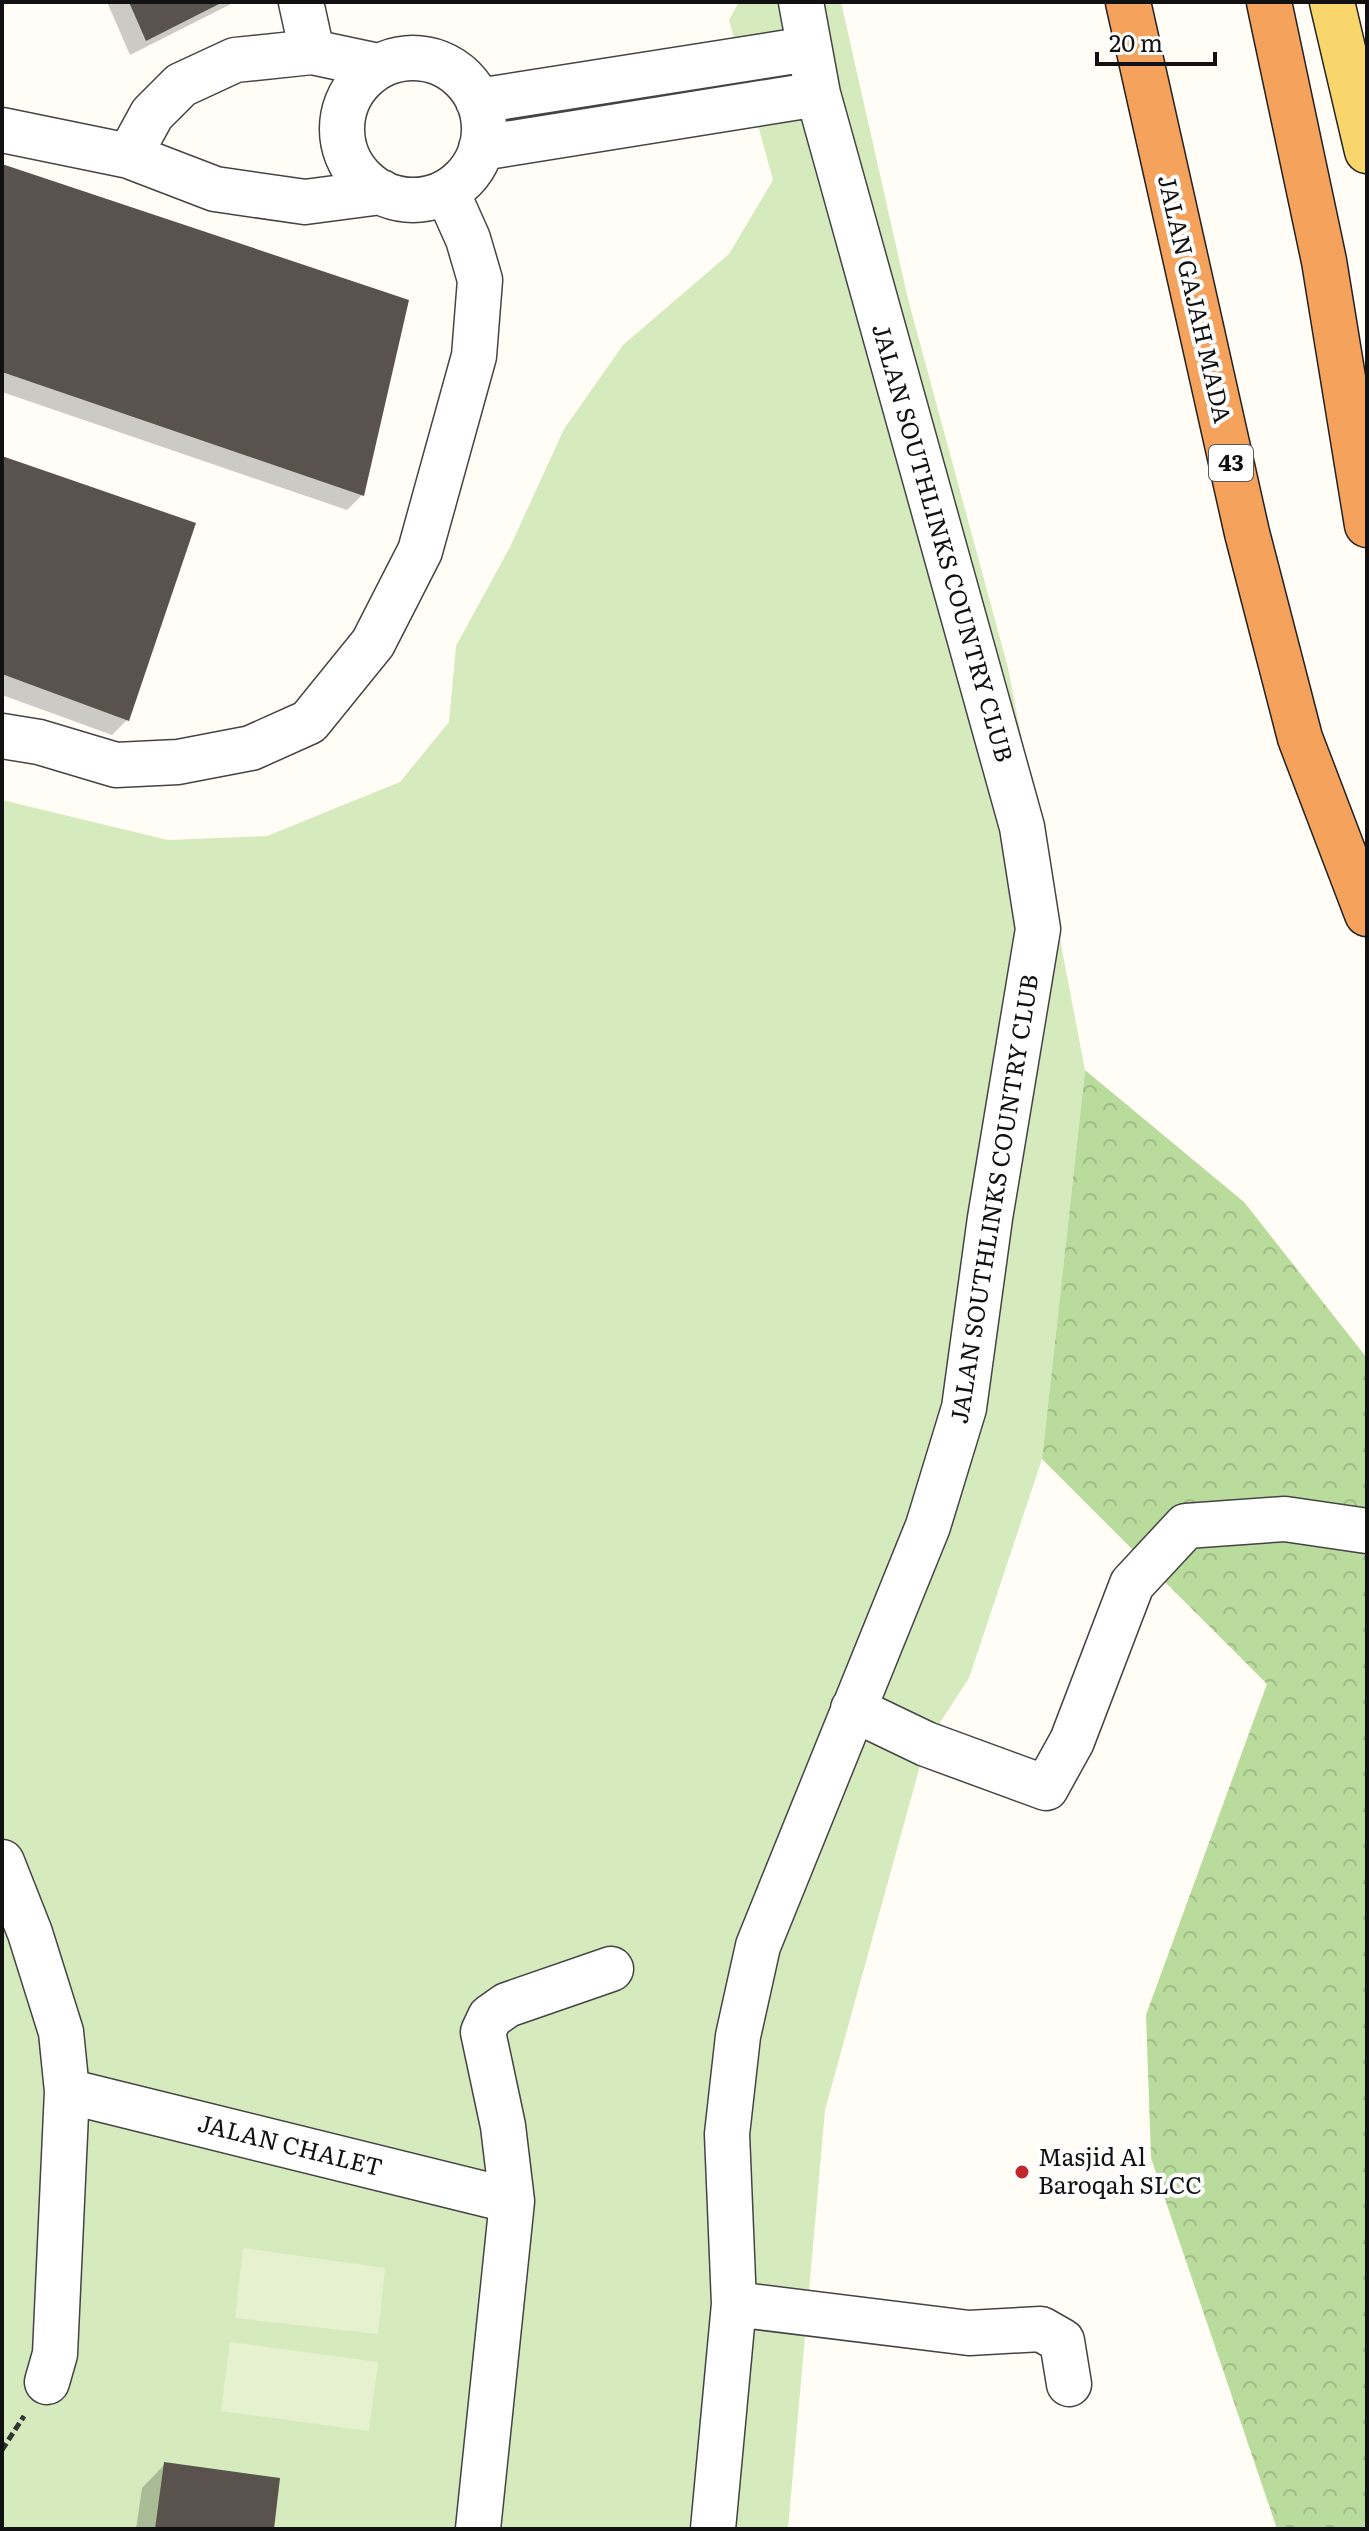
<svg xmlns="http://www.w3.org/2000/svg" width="1369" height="2531" viewBox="0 0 1369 2531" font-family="Literata,serif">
<defs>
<pattern id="forest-crowns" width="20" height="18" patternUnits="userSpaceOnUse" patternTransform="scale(2)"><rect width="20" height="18" fill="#b9dc9c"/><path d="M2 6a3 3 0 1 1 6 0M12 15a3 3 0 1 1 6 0" fill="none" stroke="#9ebc85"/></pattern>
</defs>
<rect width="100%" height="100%" fill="#fffdf5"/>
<!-- green -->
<path fill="#d5ebbd" d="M739,2H841L908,299L1008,668L1085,1070L1042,1459L969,1678L926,1744L825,2110L788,2529H2V800L168,840L267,836L400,782L449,722L456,646L510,547L564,429L623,345L729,254L773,180L729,20Z"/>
<!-- forest -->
<path fill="url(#forest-crowns)" d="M1085,1070L1244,1202L1367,1358V2529H1277L1151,2158L1146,2015L1267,1684L1042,1459Z"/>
<!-- pitch -->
<path fill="#e6f2cf" d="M243,2248L385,2268L378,2334L235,2318Z
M230,2342L378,2362L369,2431L221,2411Z"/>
<!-- shadow -->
<path fill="#0003" d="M107,2H235L130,55Z
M2,166L362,495L347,510L2,392Z
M2,458L127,720L112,735L2,695Z
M165,2464L271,2529H136L142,2488Z"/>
<!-- building -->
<path fill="#5a524d" d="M129,2H223L146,41Z
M2,164L409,300L364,496L2,372Z
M2,456L196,523L129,721L2,674Z
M164,2462L280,2478L274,2529H155Z"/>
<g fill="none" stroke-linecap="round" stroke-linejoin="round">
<!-- minor casing -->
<g stroke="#444" stroke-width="47">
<path id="minor" d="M301,2L312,52
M342 129a71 71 0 1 1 142 0a71 71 0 1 1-142 0Z
M478,101L808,49
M2,130L129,156L215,189L305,202L381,192
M481,148L818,94
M129,156L152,114L181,85L235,60L312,52L378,66
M2,736L39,742L116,765L178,762L251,748L309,722L373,643L420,551L474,356L480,280L468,239L447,192
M853,1709L926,1744L1046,1788L1072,1741L1132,1584L1186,1526L1285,1519L1367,1531
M2,1862L30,1933L61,2032L67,2091L55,2354L47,2382
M67,2091L512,2201
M734,2304L969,2333L1041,2329L1062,2341L1069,2384
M478,2529L512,2201L503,2126L483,2032L490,2017L507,2005L611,1969
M713,2529L734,2304L727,2134L738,2036L758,1946L928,1526L964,1408L990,1218L1038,929L1022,827L818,94L801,2"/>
</g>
<!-- major casing -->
<g stroke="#222" stroke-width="47">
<path id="major" d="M1332,2L1367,151"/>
</g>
<!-- highway casing -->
<g stroke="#222" stroke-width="47">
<path id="highway" d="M1128,2L1247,533L1300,738L1367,914
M1269,2L1324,261L1367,525"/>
</g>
<!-- path -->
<path stroke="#333" stroke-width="5" stroke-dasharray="8 4" stroke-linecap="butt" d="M2,2450L24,2416"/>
<!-- minor -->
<use href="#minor" stroke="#fff" stroke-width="44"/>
<!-- major -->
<use href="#major" stroke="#f9d66b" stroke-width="44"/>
<!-- highway -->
<use href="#highway" stroke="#f5a25d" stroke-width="44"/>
</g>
<!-- markers -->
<circle fill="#c4262e" stroke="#fff" stroke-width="3" cx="1022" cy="2172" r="8"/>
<g text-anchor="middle" stroke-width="8" stroke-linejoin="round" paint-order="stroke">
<!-- shield labels -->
<rect fill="#fff" stroke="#585858" stroke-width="2" x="1209" y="445" width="44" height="36" rx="6"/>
<g font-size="22" font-weight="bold" fill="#111">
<text x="1231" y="471">43</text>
</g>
<!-- street labels -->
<g font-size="24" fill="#111" stroke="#fff">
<text transform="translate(1194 299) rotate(77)" y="8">JALAN GAJAH MADA</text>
<text transform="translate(942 543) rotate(74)" y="8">JALAN SOUTHLINKS COUNTRY CLUB</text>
<text transform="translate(995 1199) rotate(-81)" y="8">JALAN SOUTHLINKS COUNTRY CLUB</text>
<text transform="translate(290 2146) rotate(14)" y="8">JALAN CHALET</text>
</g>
<!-- poi labels -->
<g font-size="24" fill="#111" stroke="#fff" text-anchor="start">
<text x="1038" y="2166">Masjid Al<tspan x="1038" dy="28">Baroqah SLCC</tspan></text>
</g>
</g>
<!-- border -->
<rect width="1369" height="2531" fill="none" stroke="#111111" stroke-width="8"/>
<!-- scale -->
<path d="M1097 52v12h118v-12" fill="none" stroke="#111111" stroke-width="4"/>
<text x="1109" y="52" font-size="24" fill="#111111" stroke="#ffffff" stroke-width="6" paint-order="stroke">20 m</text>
</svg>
